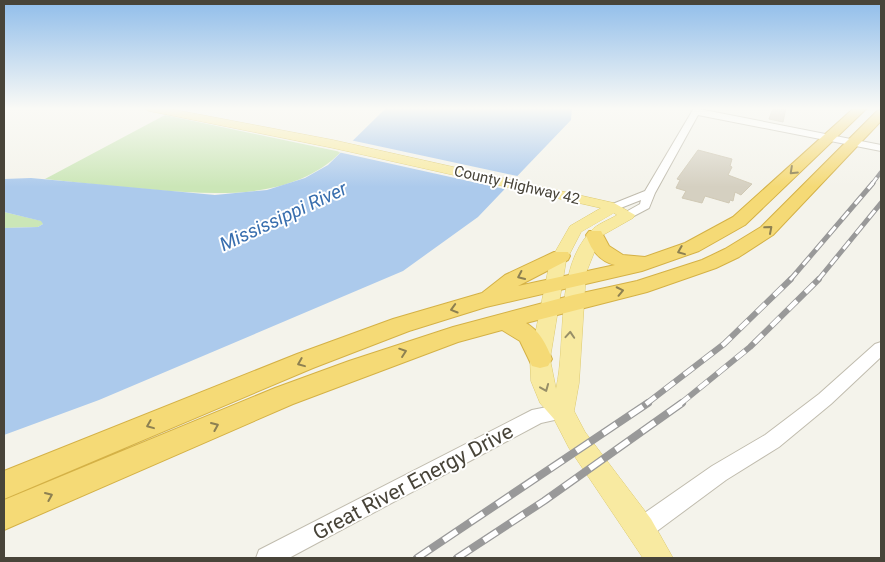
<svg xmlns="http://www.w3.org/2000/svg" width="885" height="562" viewBox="0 0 885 562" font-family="Roboto,sans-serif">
<rect width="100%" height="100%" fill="#f4f3eb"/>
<!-- green -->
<path fill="#cbe6b7" d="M165,115L341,152C293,200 219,195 156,190C119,187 82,183 45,179Z
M4,212L42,221L43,224L38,227L4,228Z"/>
<!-- water -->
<path fill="#accaec" d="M386,108H572L571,120L478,217L403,271L99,400L4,435V228L38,227L43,224L41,221L4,212V179L31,178L215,195L267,190L305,178L328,165Z"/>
<!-- pier -->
<path fill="#f4f3eb" d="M350,140L522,177L509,190L338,152Z"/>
<!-- building -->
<path fill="#d5d0c1" stroke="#d0c9b5" d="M773,108H786L783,122L769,119Z
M698,150L732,159L730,166L732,167L728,175L752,184L741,195L735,192L733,201L730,200L729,203L705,196L702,203L682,198L686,191L676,188L680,180L677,179Z"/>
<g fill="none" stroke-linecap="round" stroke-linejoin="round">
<!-- minor casing -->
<g stroke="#c0bcae" stroke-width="2">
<path id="minor" d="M694,108L881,145V151L698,115L655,193L649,208L632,217H624V213L640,204L641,200L618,209H610V205L645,191Z
M881,342V357L831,404L779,447L726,480L649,537L641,540L633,537L630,529L633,521L712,466L765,435L819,394L875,344Z
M562,404L568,407L571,412L568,417L541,423L289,558H256L259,550L532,410Z"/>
</g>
<!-- major casing -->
<g stroke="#ddca71" stroke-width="1">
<path id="major" d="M144,108H165L333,140L614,203L635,215L633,218L603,235L598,243L586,273L579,383L574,411L585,432L651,519L673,558H643L569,448L554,419L540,403L531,381L530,359L550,261L570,226L601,208L333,148L149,111ZM614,213L617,215C609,220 597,224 591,231C554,269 567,340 556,389L550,359L566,261L581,232Z"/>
</g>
<!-- highway casing -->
<g stroke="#d4b146" stroke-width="2">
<path id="highway" d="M854,108H867L745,225L699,251L642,271L486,307L409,331L313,368L4,499V471L297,354L393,319L482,293L505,275L554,252H568L570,256L568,260L518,286L615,265C599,261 591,250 586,235L589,231H601L609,246L623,255L645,257L685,243L733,217Z
M881,110V121L773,235L739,257L716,268L647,292L526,323C540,331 546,344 552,359L548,366L540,368L532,366L520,341L502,330L458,342L293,404L4,530V500L275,388L349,361L453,327L573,295L637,281L702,260L725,249L761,227L877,111Z"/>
</g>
<!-- minor -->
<use href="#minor" fill="#fff" fill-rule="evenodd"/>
<!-- major -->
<use href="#major" fill="#f8eaa1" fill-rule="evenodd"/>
<!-- highway -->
<use href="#highway" fill="#f5da76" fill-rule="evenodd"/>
<!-- rail-far3 casing -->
<g stroke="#999" stroke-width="4">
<path id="rail-far3" d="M872,184L881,172"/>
</g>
<!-- rail-far2 casing -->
<g stroke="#999" stroke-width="5">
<path id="rail-far2" d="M790,280L873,183
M818,280L881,203"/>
</g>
<!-- rail-far1 casing -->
<g stroke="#999" stroke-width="6">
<path id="rail-far1" d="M646,404L724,344L791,279
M680,404L750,347L819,279"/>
</g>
<!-- rail casing -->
<g stroke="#999" stroke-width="8">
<path id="rail" d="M417,558L648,403
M457,558L544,501L682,403"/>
</g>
<!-- rail-far3 -->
<use href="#rail-far3" stroke="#fff" stroke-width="2.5" stroke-dasharray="8" stroke-linecap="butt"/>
<!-- rail-far2 -->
<use href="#rail-far2" stroke="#fff" stroke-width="3" stroke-dasharray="10" stroke-linecap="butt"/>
<!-- rail-far1 -->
<use href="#rail-far1" stroke="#fff" stroke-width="4.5" stroke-dasharray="12" stroke-linecap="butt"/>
<!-- rail -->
<use href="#rail" stroke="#fff" stroke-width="5.5" stroke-dasharray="16" stroke-linecap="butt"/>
</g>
<!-- one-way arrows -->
<defs><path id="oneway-chevron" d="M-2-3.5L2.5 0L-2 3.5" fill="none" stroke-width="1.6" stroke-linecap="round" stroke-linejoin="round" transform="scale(1.25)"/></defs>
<g stroke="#8d8051">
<use href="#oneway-chevron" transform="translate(793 171) rotate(137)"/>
<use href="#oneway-chevron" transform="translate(769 229) rotate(-41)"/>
<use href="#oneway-chevron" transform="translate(681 251) rotate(158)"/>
<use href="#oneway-chevron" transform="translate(521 276) rotate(155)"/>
<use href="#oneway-chevron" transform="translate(620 291) rotate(-12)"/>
<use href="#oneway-chevron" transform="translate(454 309) rotate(164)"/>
<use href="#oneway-chevron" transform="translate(403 352) rotate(-19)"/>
<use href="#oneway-chevron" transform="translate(301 363) rotate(158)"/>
<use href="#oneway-chevron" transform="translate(150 425) rotate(158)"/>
<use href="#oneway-chevron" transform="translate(215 426) rotate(-23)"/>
<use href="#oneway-chevron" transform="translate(49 496) rotate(-23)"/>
</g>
<g stroke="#978f68">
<use href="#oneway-chevron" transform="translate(570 335) rotate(-86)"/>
<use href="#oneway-chevron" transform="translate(545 388) rotate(68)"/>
</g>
<!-- sky -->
<linearGradient id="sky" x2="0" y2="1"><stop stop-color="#90bdea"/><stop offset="0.58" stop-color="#fafaf6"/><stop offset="1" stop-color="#fafaf6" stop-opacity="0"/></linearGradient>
<rect width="885" height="187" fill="url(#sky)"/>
<g text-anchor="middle" stroke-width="4" stroke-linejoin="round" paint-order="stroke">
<!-- far-street labels -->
<g font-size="15" fill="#484439" stroke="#fff">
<text transform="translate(517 185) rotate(13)" y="5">County Highway 42</text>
</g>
<!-- water labels -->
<g font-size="19" font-style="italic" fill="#386eae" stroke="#fff">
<text transform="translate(283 216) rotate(-25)" y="7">Mississippi River</text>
</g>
<!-- near-street labels -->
<g font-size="21" fill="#484439" stroke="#fff">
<text transform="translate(413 482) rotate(-28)" y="7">Great River Energy Drive</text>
</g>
</g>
<!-- border -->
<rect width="885" height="562" fill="none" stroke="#484439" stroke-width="10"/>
</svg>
